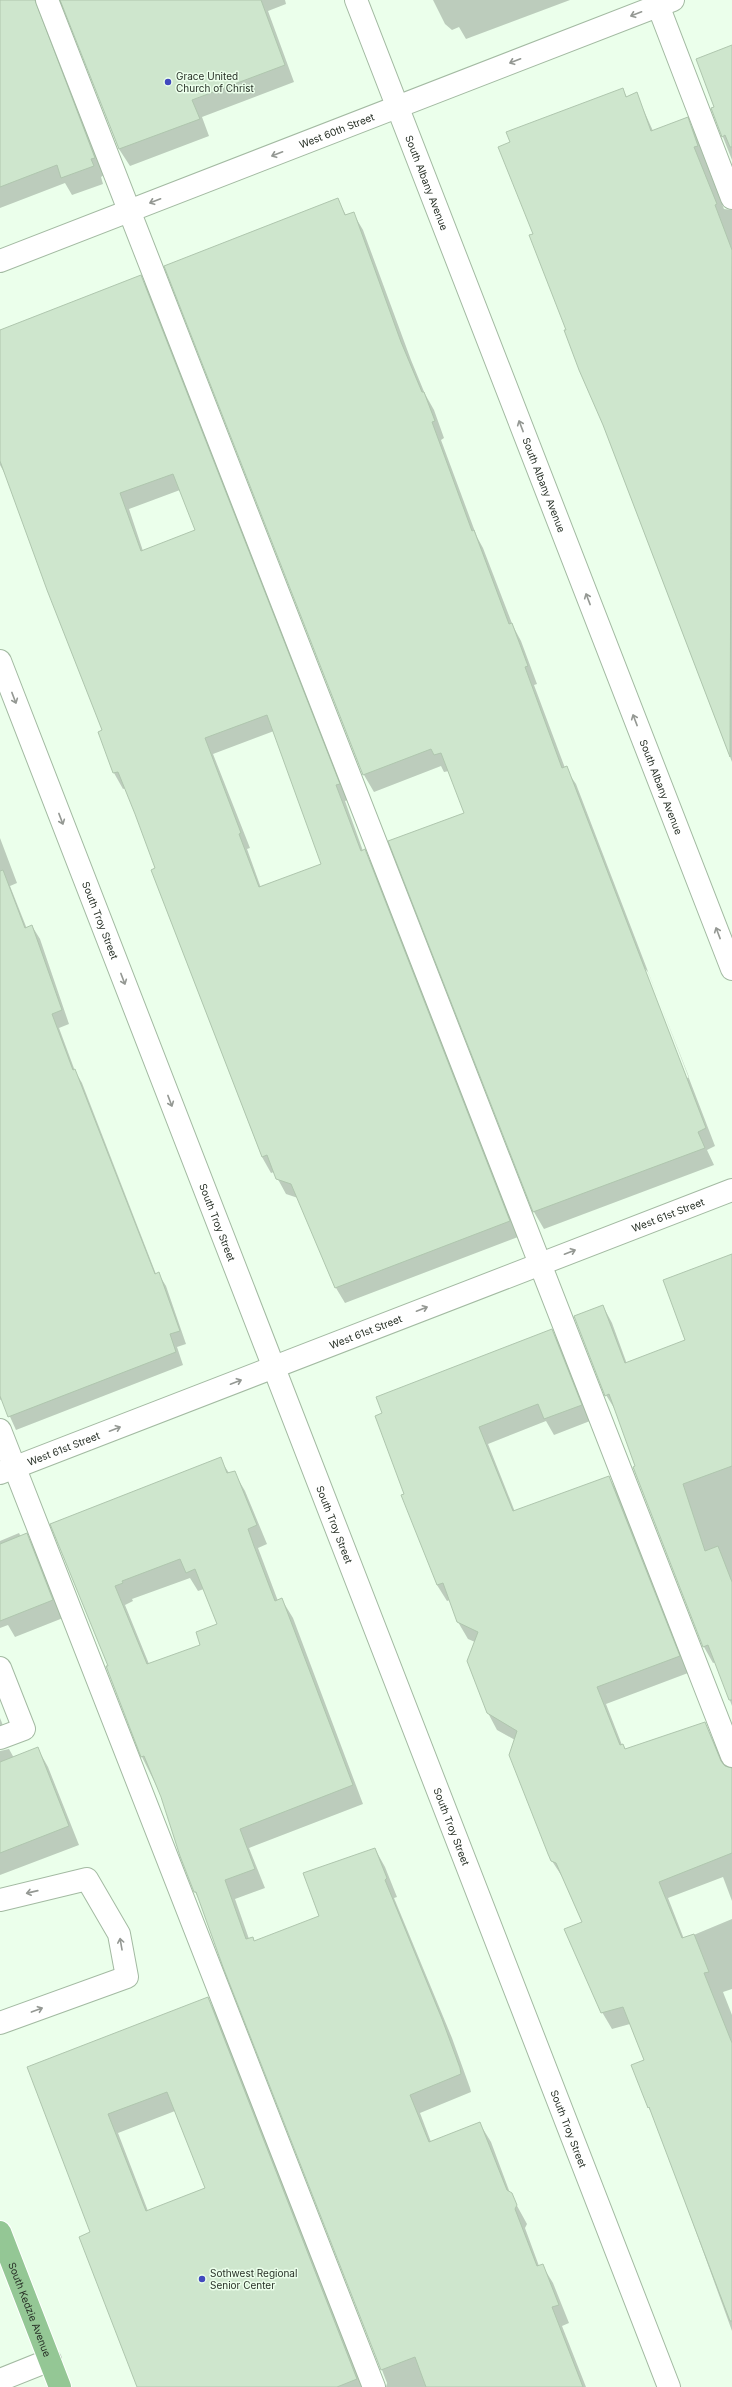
<svg xmlns="http://www.w3.org/2000/svg" width="732" height="2387" viewBox="0 0 732 2387" font-family="Inter,sans-serif">
<rect width="100%" height="100%" fill="#ebffeb"/>
<!-- shadow -->
<path fill="#0003" fill-rule="evenodd" d="M0,0H285L286,4L268,11L294,82L202,117L209,136L130,166L119,149L65,9L60,5L104,175L101,177L103,184L72,195L65,183L0,208Z
M433,0H570L466,39L459,27L452,30L445,24Z
M732,46V160L712,109L715,107Z
M623,90L627,97L636,93L653,131L687,118L694,131L724,209L732,210V762L567,330L534,234Z
M337,200L346,215L353,213L363,230L411,360L425,394L434,410L444,438L441,440L477,537L483,548L513,626L521,641L537,684L534,685L565,768L576,784L715,1146L707,1150L714,1165L544,1229L534,1212L465,814L449,771L444,772L441,766L374,792L364,775L166,267ZM644,968L648,972L689,1077L687,1078Z
M140,276L150,292L348,800L345,801L363,851L373,866L518,1237L345,1303L336,1288L298,1198L286,1194L274,1172L271,1173L262,1157L152,871L157,869L126,788L123,789L114,773L99,732L103,730L9,481L0,465V331ZM180,490L197,530L143,551L129,509ZM274,731L323,864L261,888L247,849L250,848L213,754Z
M0,838L17,883L10,886L27,929L32,926L40,939L69,1024L59,1028L75,1071L82,1083L156,1274L158,1273L166,1286L186,1344L177,1347L183,1365L16,1430L2,1399L0,1400Z
M732,1255V1706L716,1662L713,1663L704,1647L634,1468L637,1467L616,1411L606,1395L603,1306L612,1323L627,1364L686,1341Z
M552,1330L561,1347L590,1421L554,1435L546,1421L488,1444L515,1512L609,1477L618,1494L688,1673L606,1704L622,1745L626,1750L705,1723L726,1768L732,1769V1901L723,1877L668,1898L684,1939L732,1919V1989L723,1992L732,2015V2331L654,2116L648,2107L645,2060L630,2024L612,2029L602,2012L583,1923L563,1878L552,1861L515,1740L497,1730L488,1713L475,1642L468,1639L458,1622L450,1600L447,1601L437,1585L406,1494Z
M220,1459L229,1473L234,1472L245,1491L267,1544L258,1548L278,1601L282,1600L293,1618L363,1804L249,1848L265,1888L235,1899L249,1939L254,1942L320,1917L375,1849L385,1867L397,1897L394,1898L452,2038L470,2088L471,2092L420,2113L431,2142L480,2124L491,2142L510,2193L527,2224L525,2228L539,2266L542,2265L553,2283L569,2323L562,2326L586,2387H386L387,2383L201,1902L195,1892L162,1797L142,1757L107,1667L109,1666L51,1525ZM190,1578L198,1591L204,1589L218,1624L202,1645L149,1664L125,1605L133,1601L132,1599Z
M19,1533L21,1537L26,1534L37,1553L63,1618L15,1637L8,1625L0,1628V1541Z
M0,1718L10,1743L0,1749Z
M9,1749L14,1758L38,1749L48,1767L79,1845L0,1875V1751Z
M208,1998L218,2017L363,2387H138L92,2233L28,2068ZM175,2111L206,2188L148,2211L118,2133Z"/>
<!-- building -->
<path fill="#cee6cd" stroke="#afc6ae" fill-rule="evenodd" d="M0,0H35L95,158L91,159L94,166L61,178L57,165L0,187Z
M60,0H261L285,65L192,100L200,119L119,149Z
M732,45V147H730L725,135L722,137L711,108L714,107L696,59Z
M623,88L626,97L637,92L651,131L688,117L698,146L694,147L717,204L715,205L732,250L730,757L603,425L579,370L564,330H566L529,235L533,234L498,147L510,142L506,132Z
M338,198L345,215L354,212L401,342L422,392H424L435,421L432,422L472,531L474,530L509,624L512,623L528,666L525,667L562,768L567,766L706,1128L698,1132L705,1148L533,1212L388,841L464,813L441,753L434,755L431,749L363,775L164,266Z
M141,275L340,784L336,785L361,851L365,849L510,1221L335,1288L291,1184L276,1179L267,1155L262,1157L151,870L155,868L135,814L118,772L113,773L98,732L102,730L47,590L0,461V330ZM173,474L195,530L141,551L120,493ZM267,715L321,864L259,887L239,834L241,833L205,738Z
M3,870L25,928L32,925L62,1010L52,1014L73,1070L75,1069L155,1274L159,1272L180,1331L170,1334L176,1352L8,1417L0,1396V871Z
M732,1254V1466L683,1484L705,1551L718,1546L732,1582V1700H729L708,1645L703,1647L633,1467L635,1466L609,1394L605,1396L574,1316L603,1305L625,1363L685,1340L663,1280Z
M552,1329L582,1405L544,1419L538,1404L479,1427L513,1511L609,1476L680,1656L597,1687L620,1745L623,1744L625,1749L705,1722L721,1761L725,1766L732,1768V1853L659,1882L682,1938L694,1934L709,1972L704,1973L732,2043V2321H730L649,2107L648,2108L631,2065L644,2060L623,2007L601,2013L564,1929L582,1922L556,1863L551,1861L548,1854L509,1755L517,1731L487,1713L467,1661L478,1632L457,1622L443,1583L437,1585L401,1495L404,1494L375,1416L382,1413L376,1397Z
M221,1457L227,1473L235,1471L257,1525L248,1529L254,1546L275,1601L282,1598L353,1785L240,1829L255,1869L225,1880L246,1939L253,1937L254,1941L319,1916L303,1873L375,1848L387,1878L385,1880L442,2019L460,2068L461,2074L410,2095L429,2142L480,2122L507,2190L512,2193L517,2205L515,2209L537,2266L543,2264L559,2305L552,2307L583,2387H426L415,2357L381,2370L223,1967L196,1892H194L180,1856L161,1797L144,1756L141,1757L106,1666H108L50,1524ZM180,1559L186,1573L195,1569L217,1624L196,1632L200,1645L147,1664L115,1586L123,1583L122,1581Z
M27,1533L53,1600L0,1621V1544Z
M38,1747L69,1826L0,1853V1762Z
M208,1997L357,2379L337,2387H137L79,2237L90,2232L27,2067ZM167,2092L205,2188L146,2211L108,2114Z"/>
<g fill="none" stroke-linecap="round" stroke-linejoin="round">
<!-- minor casing -->
<g stroke="#a3baa2" stroke-width="24">
<g id="minor">
<path d="M47,0L732,1756"/>
<path id="s1" d="M356,0L732,969"/>
<path d="M656,0L732,198"/>
<path id="s2" d="M0,261L673,0"/>
<path id="s3" d="M0,661L669,2387"/>
<path d="M0,1430L374,2387"/>
<path id="s4" d="M0,1473L732,1190"/>
<path d="M0,1668L24,1729L0,1738"/>
<path d="M0,1900L87,1879L119,1934L127,1977L0,2023"/>
<path d="M0,2380L50,2360"/>
</g>
</g>
<!-- major casing -->
<g stroke="#fff" stroke-width="24">
<g id="major">
<path id="s5" d="M0,2232L60,2387"/>
</g>
</g>
<!-- minor -->
<use href="#minor" stroke="#fff" stroke-width="22"/>
<!-- major -->
<use href="#major" stroke="#94c795" stroke-width="22"/>
</g>
<!-- one-way arrows -->
<defs><path id="oneway-shaft" d="M-6 0H5M1.5-3L5.5 0L1.5 3" fill="none" stroke-width="1.6" stroke-linecap="round" stroke-linejoin="round"/></defs>
<g stroke="#949893">
<use href="#oneway-shaft" transform="translate(636 14) rotate(159)"/>
<use href="#oneway-shaft" transform="translate(515 61) rotate(159)"/>
<use href="#oneway-shaft" transform="translate(277 154) rotate(159)"/>
<use href="#oneway-shaft" transform="translate(155 201) rotate(159)"/>
<use href="#oneway-shaft" transform="translate(521 426) rotate(-111)"/>
<use href="#oneway-shaft" transform="translate(588 599) rotate(-111)"/>
<use href="#oneway-shaft" transform="translate(14 698) rotate(69)"/>
<use href="#oneway-shaft" transform="translate(635 720) rotate(-111)"/>
<use href="#oneway-shaft" transform="translate(61 819) rotate(69)"/>
<use href="#oneway-shaft" transform="translate(718 933) rotate(-111)"/>
<use href="#oneway-shaft" transform="translate(123 979) rotate(69)"/>
<use href="#oneway-shaft" transform="translate(170 1101) rotate(69)"/>
<use href="#oneway-shaft" transform="translate(570 1252) rotate(-21)"/>
<use href="#oneway-shaft" transform="translate(422 1309) rotate(-21)"/>
<use href="#oneway-shaft" transform="translate(236 1382) rotate(-21)"/>
<use href="#oneway-shaft" transform="translate(115 1429) rotate(-21)"/>
<use href="#oneway-shaft" transform="translate(32 1892) rotate(167)"/>
<use href="#oneway-shaft" transform="translate(121 1944) rotate(-100)"/>
<use href="#oneway-shaft" transform="translate(37 2010) rotate(-20)"/>
</g>
<!-- markers -->
<g fill="#4149be" stroke="#ebffeb" stroke-width="1.5">
<circle cx="168" cy="82" r="4"/>
<circle cx="202" cy="2279" r="4"/>
</g>
<g text-anchor="middle" stroke-width="3" stroke-linejoin="round" paint-order="stroke">
<!-- poi labels -->
<g font-size="10" fill="#283127" stroke="#ebffeb" text-anchor="start">
<text x="176" y="80">Grace United<tspan x="176" dy="12">Church of Christ</tspan></text>
<text x="210" y="2277">Sothwest Regional<tspan x="210" dy="12">Senior Center</tspan></text>
</g>
<!-- street labels -->
<g font-size="10" fill="#283127" stroke="#ebffeb">
<text dy="4" stroke="none"><textPath href="#s2" startOffset="361">West 60th Street</textPath></text>
<text dy="4" stroke="none"><textPath href="#s1" startOffset="196">South Albany Avenue</textPath></text>
<text dy="4" stroke="none"><textPath href="#s1" startOffset="520">South Albany Avenue</textPath></text>
<text dy="4" stroke="none"><textPath href="#s1" startOffset="844">South Albany Avenue</textPath></text>
<text dy="4" stroke="none"><textPath href="#s3" startOffset="278">South Troy Street</textPath></text>
<text dy="4" stroke="none"><textPath href="#s4" startOffset="716">West 61st Street</textPath></text>
<text dy="4" stroke="none"><textPath href="#s3" startOffset="602">South Troy Street</textPath></text>
<text dy="4" stroke="none"><textPath href="#s4" startOffset="392">West 61st Street</textPath></text>
<text dy="4" stroke="none"><textPath href="#s4" startOffset="68">West 61st Street</textPath></text>
<text dy="4" stroke="none"><textPath href="#s3" startOffset="926">South Troy Street</textPath></text>
<text dy="4" stroke="none"><textPath href="#s3" startOffset="1250">South Troy Street</textPath></text>
<text dy="4" stroke="none"><textPath href="#s3" startOffset="1574">South Troy Street</textPath></text>
<text dy="4" stroke="none"><textPath href="#s5" startOffset="83">South Kedzie Avenue</textPath></text>
</g>
</g>
</svg>
